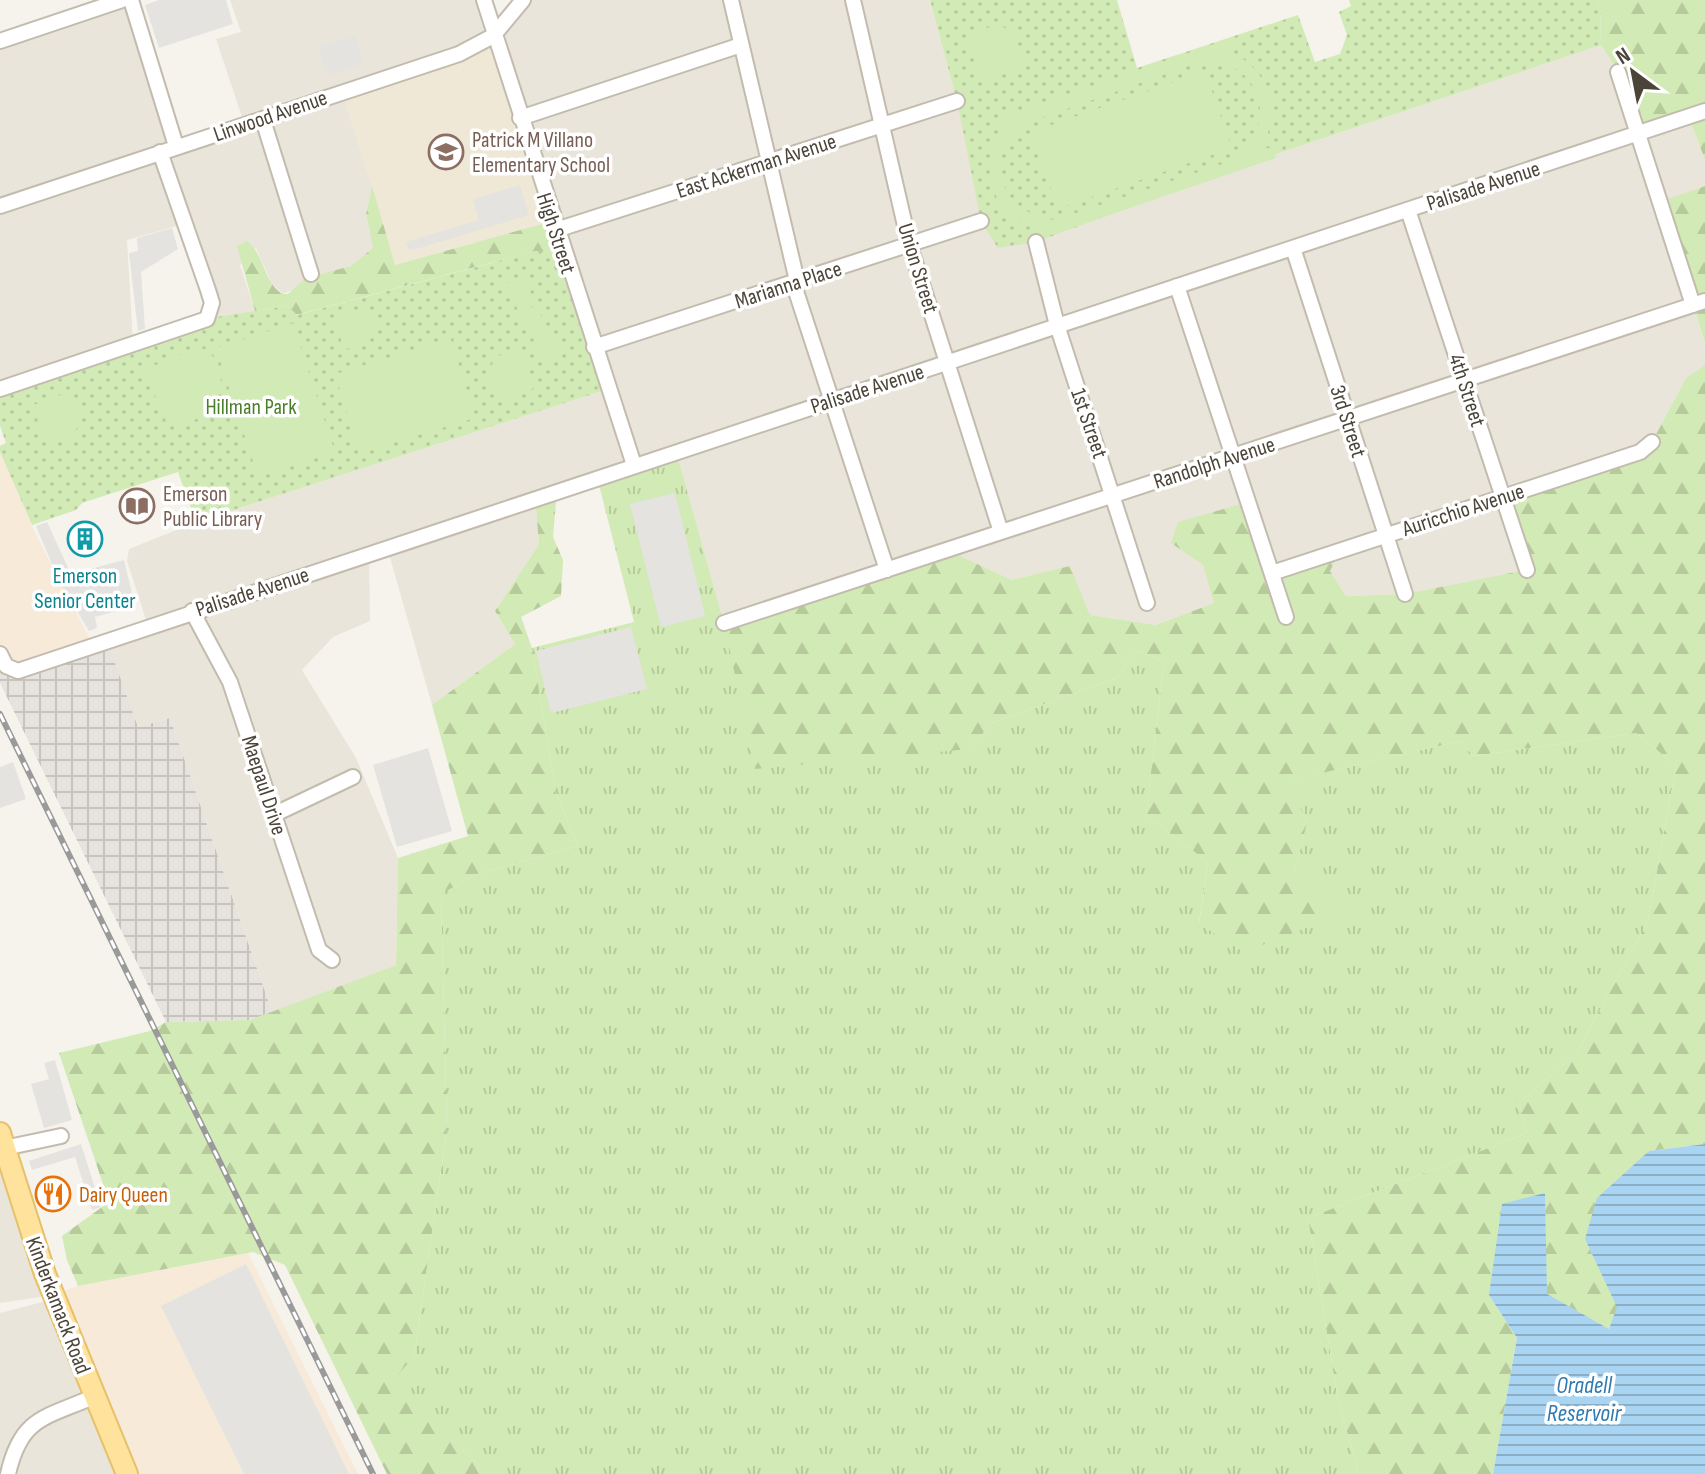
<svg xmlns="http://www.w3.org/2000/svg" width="1705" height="1474" viewBox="0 0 1705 1474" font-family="'Sofia Sans Condensed',sans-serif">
<defs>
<pattern id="industrial-grid" width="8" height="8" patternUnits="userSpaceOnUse" patternTransform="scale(2)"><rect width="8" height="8" fill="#e6e2dd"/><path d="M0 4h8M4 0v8" fill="none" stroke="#c7c3be"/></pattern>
<pattern id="grass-tufts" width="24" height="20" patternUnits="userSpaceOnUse" patternTransform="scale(2)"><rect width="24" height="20" fill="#d2eab5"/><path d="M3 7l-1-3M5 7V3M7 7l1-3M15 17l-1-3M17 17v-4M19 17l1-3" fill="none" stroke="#b6ca9c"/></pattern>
<pattern id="forest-firs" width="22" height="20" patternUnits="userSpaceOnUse" patternTransform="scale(2)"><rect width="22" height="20" fill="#d2eab5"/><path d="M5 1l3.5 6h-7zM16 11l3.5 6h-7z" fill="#b6ca9c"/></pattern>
<pattern id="park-dots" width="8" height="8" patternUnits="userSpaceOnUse" patternTransform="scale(2)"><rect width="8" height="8" fill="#d2eab5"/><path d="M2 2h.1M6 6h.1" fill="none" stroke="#b6ca9c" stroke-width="1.8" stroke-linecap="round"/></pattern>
<pattern id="water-rules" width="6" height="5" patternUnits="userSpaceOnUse" patternTransform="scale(2)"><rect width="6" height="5" fill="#a9d4f2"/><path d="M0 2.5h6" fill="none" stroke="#8caec5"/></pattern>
</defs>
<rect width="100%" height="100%" fill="#f6f3ec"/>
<!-- residential -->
<path fill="#eae5da" d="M131,0L175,146L244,123L216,39L241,32L230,0H483L494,36L526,0H930L957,101L1036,242L1279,153L1601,45L1618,72L1689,116L1705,160V186L1660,203L1705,342V365L1686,378L1652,442L1527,570L1405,594L1346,596L1330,571L1341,551L1272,573L1172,543L1203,565L1215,603L1156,625L1090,615L1070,567L1012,580L947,550L724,623L676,452L535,497L539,544L495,611L515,644L432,705L387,547L369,552L370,621L333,637L302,670L356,758L398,858L396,965L272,1012L170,718L138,727L107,641L148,626L127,561L129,549L196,522L608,389L343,92L372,186L366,214L373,248L368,254L351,266L283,294L272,284L256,248L240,265L255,311L209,318L184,224L127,240L133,343L0,388V41Z
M0,1133L53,1295L0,1303Z
M54,1299L127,1474H0V1313Z"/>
<!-- commercial -->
<path fill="#f7ead8" d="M0,452L34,531L93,645L18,671L0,654Z
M248,1253L358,1474H127L53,1295L78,1286Z"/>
<!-- industrial -->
<path fill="url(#industrial-grid)" d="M107,641L138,727L170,718L272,1012L250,1020L166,1022L0,683V668L12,670Z"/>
<!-- education -->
<path fill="#efe8d6" d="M495,36L553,221L395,265L342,92Z"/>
<!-- grass -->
<path fill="url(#grass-tufts)" d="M676,451L724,623L969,749L992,723L1117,678L1134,650L1164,661L1146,815L1208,862L1199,923L1294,874L1307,823L1287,781L1460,741L1473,756L1637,733L1676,766L1648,921L1576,1054L1519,1102L1527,1133L1308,1218L1338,1400L1359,1474H479L478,1464L389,1383L414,1357L447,1129L441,894L477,874L578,846L556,793L532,648L634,622L597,477Z"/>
<!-- forest -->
<path fill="url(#forest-firs)" d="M1596,0H1705V160L1689,117L1637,134L1618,72L1601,45L1600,5Z
M372,186L395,265L553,221L564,254L535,251L296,315L288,306L255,311L237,246L247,241C265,255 264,284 283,294H288L306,278L351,266L373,248L366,214Z
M1705,186V342L1660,202Z
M1705,365V1144L1649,1151L1585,1239L1618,1307L1609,1329L1546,1294L1545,1193L1489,1295L1517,1338L1493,1474H1359L1338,1400L1308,1218L1527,1133L1519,1102L1576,1054L1648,921L1676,766L1637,733L1473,756L1460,741L1288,781L1307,823L1294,874L1347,912L1244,952L1199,924L1208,862L1146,815L1164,661L1134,650L1117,678L992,723L969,749L755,769L724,623L947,550L1012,580L1070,566L1090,615L1156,625L1214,603L1203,565L1171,543L1178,522L1248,502L1272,573L1342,549L1330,571L1346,596L1405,594L1526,570L1503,496L1652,442L1686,378Z
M557,490L553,537L563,560L561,596L521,617L532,648L556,793L578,846L477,874L441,894L447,1129L414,1357L390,1383L478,1464L479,1474H387L285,1265L253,1252L78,1286L67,1260L62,1236L109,1202L59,1053L150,1031L166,1022L250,1020L396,965L398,858L468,836L432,705L515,644L495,611L539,544L535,497Z"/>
<!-- park -->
<path fill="url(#park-dots)" d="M930,0H1117L1137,68L1298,15L1315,62L1340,54L1347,35L1339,12L1351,6L1349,0H1596L1600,5L1601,45L1279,153L1036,242L998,248L981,221L957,101Z
M536,251L564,254L608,389L196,522L178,472L82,503L76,510L32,525L0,452V446L6,443L0,426V390L209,318L288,306L297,315Z"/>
<!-- pitch -->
<path fill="#d2eab5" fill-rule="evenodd" d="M996,25L1012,30L1023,59L1019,71L996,76L983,83L976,79L977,68L968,43L975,32Z
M1234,37L1238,49L1230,52C1271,69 1281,113 1261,150L1272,147L1276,158L1039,239L1035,229C992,214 977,168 1001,130L998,119ZM1212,62C1266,67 1276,130 1234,160L1055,220C1002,215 979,157 1025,124L1194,64Z
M1205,71L1232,148L1058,209L1031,132Z
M522,275L535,301L518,310L505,284Z
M536,305L549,331L531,339L518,313Z
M368,307C383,329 370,353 343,348L335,315Z
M293,323L335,452L258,477L216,348Z
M550,332L563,358L546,367L533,341Z
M451,339L475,418L359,453L335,374Z
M206,349C241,379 208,429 168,426L144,370L190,350Z
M513,352L525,356L534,388L505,401L491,388L488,371L497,356Z
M66,393L78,404V427L68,439L53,442L43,439L33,405Z"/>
<!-- parking -->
<path fill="#e5e3e0" d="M159,0H226L233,24L159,48L145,5Z
M356,35L364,64L327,75L318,47Z
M520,185L529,215L409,251L406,242L479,220L473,199Z
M172,228L178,249L141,272L145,329L138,331L129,253L138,251L137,238Z
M675,493L705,616L661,627L630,504Z
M47,522L71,574L124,560L135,606L95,617L97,628L89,631L59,581L36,526Z
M631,627L647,689L551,713L536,651Z
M428,748L452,831L397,847L373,765Z
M13,762L26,799L0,808V767Z
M55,1060L72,1120L44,1128L31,1084L49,1079L44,1063Z
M81,1144L101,1207L92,1210L75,1157L32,1170L29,1161Z
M246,1264L349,1474H244L161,1306Z"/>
<!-- water -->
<path fill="url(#water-rules)" d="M1705,1144V1474H1493L1517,1338L1489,1295L1502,1204L1545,1193L1547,1294L1609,1329L1617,1307L1585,1239L1597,1198L1649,1151Z"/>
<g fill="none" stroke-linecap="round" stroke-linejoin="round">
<!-- street casing -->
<g stroke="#c2bbae" stroke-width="18">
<path id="street" d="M131,0L176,146
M484,0L634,465
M731,0L797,281
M853,0L909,243L1001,532
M0,41L122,0
M1618,72L1693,305
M520,118L741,45
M263,120L311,274
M0,206L459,54L493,36L523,0
M1408,210L1527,570
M556,230L957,101
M1036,242L1057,325L1147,603
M1293,248L1405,594
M793,282L887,570
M1177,286L1286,617
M594,347L981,221
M0,389L207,319L212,303L208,290L160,152
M1272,573L1640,452L1652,442
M192,611L230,682L319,950L332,960
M724,623L1705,301
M0,654L6,666L18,671L1705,111
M275,814L353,777
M0,1149L61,1136
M8,1474C21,1417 45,1418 93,1397"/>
</g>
<!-- primary casing -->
<g stroke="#e6c16a" stroke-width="24">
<path id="primary" d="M0,1133L45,1274L127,1474"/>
</g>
<!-- street -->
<use href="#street" stroke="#fff" stroke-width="14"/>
<!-- primary -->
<use href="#primary" stroke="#ffe39c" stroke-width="20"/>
<!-- rail casing -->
<g stroke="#9a9a9a" stroke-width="6">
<path id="rail" d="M0,714L373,1474"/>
</g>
<!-- rail -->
<use href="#rail" stroke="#fff" stroke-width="3" stroke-dasharray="9" stroke-linecap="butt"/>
</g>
<!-- icons -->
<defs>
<g id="school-ring" transform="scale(1.8)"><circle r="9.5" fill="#fff" stroke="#8d6e63" stroke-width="1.5"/><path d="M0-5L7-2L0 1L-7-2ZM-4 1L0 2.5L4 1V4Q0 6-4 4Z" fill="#8d6e63"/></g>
<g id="library-ring" transform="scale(1.8)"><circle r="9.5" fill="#fff" stroke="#8d6e63" stroke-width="1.5"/><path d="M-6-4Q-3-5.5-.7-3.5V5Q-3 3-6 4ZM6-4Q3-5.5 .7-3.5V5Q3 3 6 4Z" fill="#8d6e63"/></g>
<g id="building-ring" transform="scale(1.8)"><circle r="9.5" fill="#fff" stroke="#0f9aa8" stroke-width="1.5"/><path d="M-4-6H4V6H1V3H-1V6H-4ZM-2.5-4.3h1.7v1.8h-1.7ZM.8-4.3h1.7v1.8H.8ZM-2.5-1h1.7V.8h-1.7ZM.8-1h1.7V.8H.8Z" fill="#0f9aa8"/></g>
<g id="restaurant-ring" transform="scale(1.8)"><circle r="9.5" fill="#fff" stroke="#e8710a" stroke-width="1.5"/><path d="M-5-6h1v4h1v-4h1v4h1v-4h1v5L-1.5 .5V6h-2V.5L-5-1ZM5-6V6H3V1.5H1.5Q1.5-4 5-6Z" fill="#e8710a"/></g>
</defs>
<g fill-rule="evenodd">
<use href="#school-ring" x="446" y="152"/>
<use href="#library-ring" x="137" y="506"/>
<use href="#building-ring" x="85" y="539"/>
<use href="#restaurant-ring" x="53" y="1194"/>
</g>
<g text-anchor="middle" stroke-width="7" stroke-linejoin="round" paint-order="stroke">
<!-- street labels -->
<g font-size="22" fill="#4b4439" stroke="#fff">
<text transform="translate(270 115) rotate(-19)" y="8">Linwood Avenue</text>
<text transform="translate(756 165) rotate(-18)" y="8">East Ackerman Avenue</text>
<text transform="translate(1483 185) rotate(-18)" y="8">Palisade Avenue</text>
<text transform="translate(557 233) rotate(72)" y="8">High Street</text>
<text transform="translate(919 268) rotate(73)" y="8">Union Street</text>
<text transform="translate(788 284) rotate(-18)" y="8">Marianna Place</text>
<text transform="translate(867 388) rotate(-18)" y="8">Palisade Avenue</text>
<text transform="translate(1468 390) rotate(72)" y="8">4th Street</text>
<text transform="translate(1349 421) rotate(72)" y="8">3rd Street</text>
<text transform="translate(1090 423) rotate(71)" y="8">1st Street</text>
<text transform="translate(1214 462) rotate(-18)" y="8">Randolph Avenue</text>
<text transform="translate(1463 509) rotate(-18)" y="8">Auricchio Avenue</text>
<text transform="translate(252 591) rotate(-18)" y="8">Palisade Avenue</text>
<text transform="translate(265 785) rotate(72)" y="8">Maepaul Drive</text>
<text transform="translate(59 1305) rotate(69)" y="8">Kinderkamack Road</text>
</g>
<!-- education labels -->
<g font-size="22" fill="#785e54" stroke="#fff" text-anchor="start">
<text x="472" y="147">Patrick M Villano<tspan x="472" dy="25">Elementary School</tspan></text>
<text x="163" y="501">Emerson<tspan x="163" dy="25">Public Library</tspan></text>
</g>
<!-- park labels -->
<g font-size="22" fill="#4a7f2a" stroke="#fff">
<text x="251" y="414">Hillman Park</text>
</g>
<!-- culture labels -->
<g font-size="22" fill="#0d838f" stroke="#fff">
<text x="85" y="583">Emerson<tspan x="85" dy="25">Senior Center</tspan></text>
</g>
<!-- food labels -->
<g font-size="22" fill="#c56008" stroke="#fff" text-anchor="start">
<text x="79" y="1202">Dairy Queen</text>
</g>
<!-- water labels -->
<g font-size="24" font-style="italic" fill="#2e7ab2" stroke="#fff">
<text x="1584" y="1393">Oradell<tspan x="1584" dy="28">Reservoir</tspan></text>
</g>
</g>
<!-- north arrow -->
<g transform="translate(1633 72) rotate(328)" stroke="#ffffff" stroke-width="6" paint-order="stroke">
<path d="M0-6L14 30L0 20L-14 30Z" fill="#4b4439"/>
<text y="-12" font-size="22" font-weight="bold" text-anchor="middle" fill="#4b4439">N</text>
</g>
</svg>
